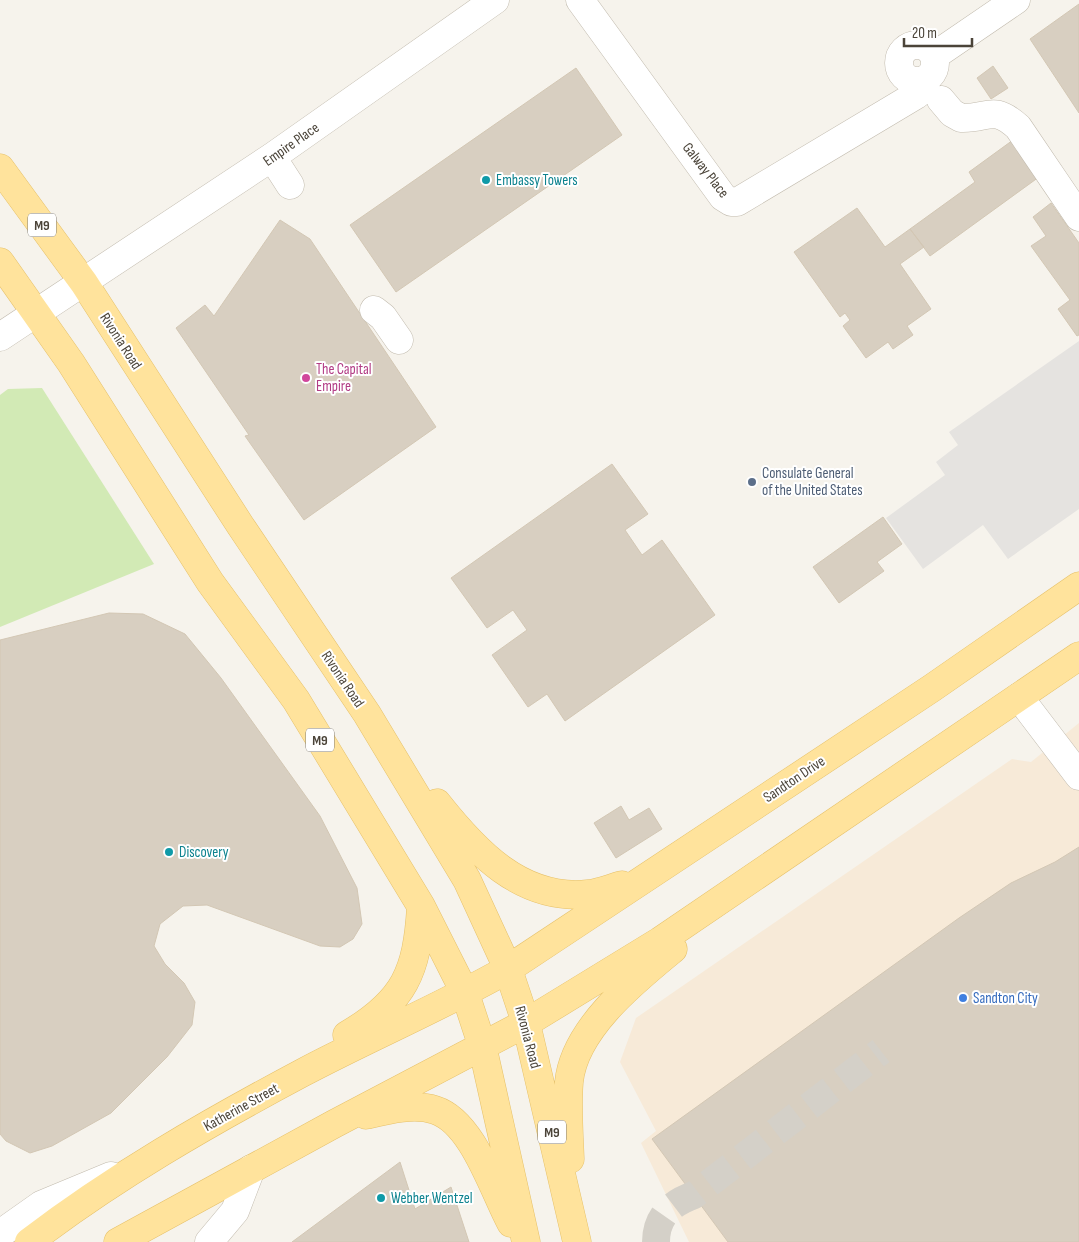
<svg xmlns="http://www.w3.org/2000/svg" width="1079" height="1242" viewBox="0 0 1079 1242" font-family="'Sofia Sans Condensed',sans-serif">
<rect width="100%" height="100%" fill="#f6f3ec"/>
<!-- commercial -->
<path fill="#f7ead8" d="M1079,723V1242H689L641,1143L656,1131L620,1062L636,1018L1012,759L1031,762Z"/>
<!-- green -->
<path fill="#d2eab5" d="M42,388L154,564L0,627V395L8,389Z"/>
<!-- parking -->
<path fill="#e5e3e0" d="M1079,341V509L1008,559L983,525L923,569L886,518L945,475L936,462L958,445L949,432Z"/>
<!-- building -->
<path fill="#d8cfc1" stroke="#d3c7b4" d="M1079,4V113L1030,39Z
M993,66L1008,88L991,99L977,78Z
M576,68L622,135L396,292L350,225Z
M1013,140L1039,177L930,256L910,229L975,182L969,172Z
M1051,203L1079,243V335L1077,336L1058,309L1070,300L1031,246L1046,236L1033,217Z
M857,208L885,247L910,229L924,247L900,264L931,309L907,326L913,335L893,349L888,342L866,358L843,326L850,320L845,313L840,317L794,252Z
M280,220L310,239L436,427L304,520L245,436L249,435L176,328L205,305L214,316Z
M612,464L648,514L625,530L642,555L662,540L715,615L565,721L547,694L528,707L492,655L527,630L513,610L487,628L451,578Z
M883,517L902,544L877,562L884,571L839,603L813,567Z
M109,613L143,614L185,634L221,678L320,816L357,888L362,924L353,939L340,947L320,946L207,905L183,906L160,924L154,946L165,964L184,983L195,1002L192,1025L167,1057L111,1113L52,1146L30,1153L6,1141L0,1134V640Z
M621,806L629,820L649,808L662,829L616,858L594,823Z
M1079,847V1242H728L652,1139L959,918L1011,883L1055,862Z
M400,1162L415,1209L451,1187L469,1242H292Z"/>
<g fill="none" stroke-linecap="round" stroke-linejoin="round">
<!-- minor-tunnel -->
<path stroke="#d4d0c8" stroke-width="28" stroke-dasharray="28 14" stroke-linecap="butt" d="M656,1242C656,1216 672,1203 694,1195L881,1051"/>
<!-- minor casing -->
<g stroke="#c2bbae" stroke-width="29">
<path id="minor" d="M580,0L723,197L731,202H737L916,95L920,92L923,80
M899 63a18 18 0 1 1 36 0a18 18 0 1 1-36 0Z
M934,56L1016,0
M941,100L952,113L961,118C989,119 992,104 1018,127L1079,217
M272,157L290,185
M374,310L383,317L399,340
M0,337L272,157L495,0
M1019,697L1079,776
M0,1234L41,1205L111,1176
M209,1242L235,1211L251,1169"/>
</g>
<!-- major casing -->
<g stroke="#e6c16a" stroke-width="29">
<path id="major" d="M0,168L84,283L240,525L367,714L467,880L508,969L526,1023L577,1242
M0,262L71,363L210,582L296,700L421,906L465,993L482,1045L526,1242
M437,803C475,851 521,901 588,894C599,893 611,888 622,885
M347,1035C405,1001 417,972 421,907
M366,1115C387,1110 414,1103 435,1110C473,1122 493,1190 511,1223
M570,1159C569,1134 567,1107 569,1082C574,1029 634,981 673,949
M29,1242C114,1177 208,1123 302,1073C370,1037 441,1007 508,969L932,688L1079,586
M118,1242L334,1124L526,1023L660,941L1079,656"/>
</g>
<!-- minor -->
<use href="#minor" stroke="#fff" stroke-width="28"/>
<!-- major -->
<use href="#major" stroke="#ffe39c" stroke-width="28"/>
</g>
<!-- markers -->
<g fill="#0f9aa8" stroke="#fff" stroke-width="2">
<circle cx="486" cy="180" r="5"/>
<circle cx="169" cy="852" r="5"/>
<circle cx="381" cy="1198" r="5"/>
</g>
<circle fill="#d1479c" stroke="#fff" stroke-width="2" cx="306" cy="378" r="5"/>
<circle fill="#5c6f8a" stroke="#fff" stroke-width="2" cx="752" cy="482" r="5"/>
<circle fill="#3f7fe0" stroke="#fff" stroke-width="2" cx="963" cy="998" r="5"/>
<g text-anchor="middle" stroke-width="4" stroke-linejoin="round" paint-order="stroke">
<!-- shield labels -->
<g fill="#fff" stroke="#817c74" stroke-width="1">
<rect x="28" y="213.5" width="28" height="23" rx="4"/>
<rect x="306" y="728.5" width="28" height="23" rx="4"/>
<rect x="538" y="1120.5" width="28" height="23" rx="4"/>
</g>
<g font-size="14" font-weight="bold" fill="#4b4439">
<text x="42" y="230">M9</text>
<text x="320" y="745">M9</text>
<text x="552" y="1137">M9</text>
</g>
<!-- street labels -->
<g font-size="15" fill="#4b4439" stroke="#fff">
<text transform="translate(291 144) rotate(-35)" y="5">Empire Place</text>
<text transform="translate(706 170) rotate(52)" y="5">Galway Place</text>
<text transform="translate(121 341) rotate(57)" y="5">Rivonia Road</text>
<text transform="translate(343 679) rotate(56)" y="5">Rivonia Road</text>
<text transform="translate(794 779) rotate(-34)" y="5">Sandton Drive</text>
<text transform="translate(528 1037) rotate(75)" y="5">Rivonia Road</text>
<text transform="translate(241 1107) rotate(-29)" y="5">Katherine Street</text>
</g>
<!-- culture labels -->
<g font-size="15" fill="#0d838f" stroke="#fff" text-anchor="start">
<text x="496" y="185">Embassy Towers</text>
<text x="179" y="857">Discovery</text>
<text x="391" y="1203">Webber Wentzel</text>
</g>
<!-- hotel labels -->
<g font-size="15" fill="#b23c85" stroke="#fff" text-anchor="start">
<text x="316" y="374">The Capital<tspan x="316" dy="17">Empire</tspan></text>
</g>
<!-- service labels -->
<g font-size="15" fill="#4e5e75" stroke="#fff" text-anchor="start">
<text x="762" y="478">Consulate General<tspan x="762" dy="17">of the United States</tspan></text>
</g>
<!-- shop labels -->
<g font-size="15" fill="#366cbe" stroke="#fff" text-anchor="start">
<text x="973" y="1003">Sandton City</text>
</g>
</g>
<!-- scale -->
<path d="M904 38v8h68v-8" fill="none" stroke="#4b4439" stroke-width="2.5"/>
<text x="912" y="38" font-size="15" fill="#4b4439" stroke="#ffffff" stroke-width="4" paint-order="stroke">20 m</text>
</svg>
